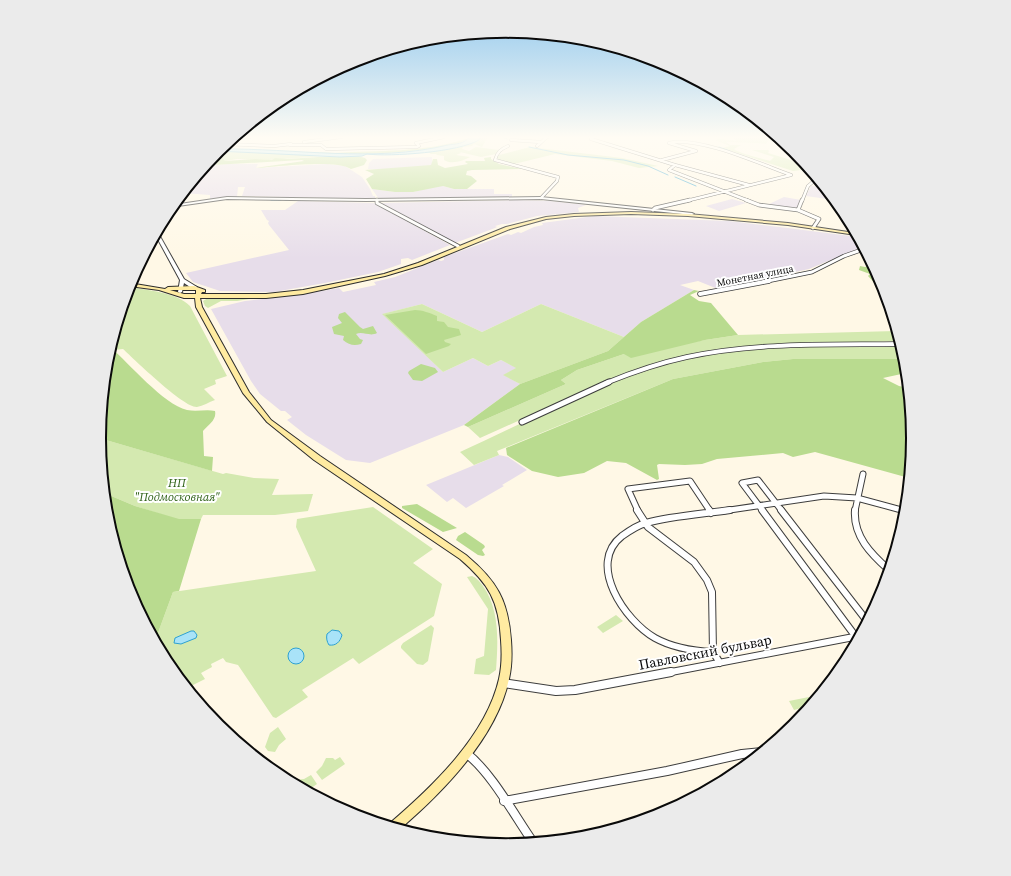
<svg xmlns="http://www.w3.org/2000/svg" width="1011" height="876" viewBox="0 0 1011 876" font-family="'Source Serif 4',serif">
<rect width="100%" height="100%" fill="#fff8e6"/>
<!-- industrial -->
<path fill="#e7ddea" d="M432,157V164L429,171H397L368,169L369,163L373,159Z
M229,164H258L256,168L327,164L345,166L362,177L370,189L373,196H375V199L242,196L245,187H238L237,197L210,199V195L183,193L204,166Z
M437,186H443L454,189H494V194H512V197L379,199L372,189L395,192H413Z
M811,186L824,187L834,200L806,196Z
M784,197L801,200L797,209L781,207L769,204Z
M732,199L746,203L719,211L706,206Z
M518,200L550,201L586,205L578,208L579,212L537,216L507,224H502L495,226L497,227L495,228L455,243L381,203Z
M298,201L374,203L450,245L412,260L408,258L401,259V264L378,272L325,283L274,292L220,291L193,282L186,273L289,250L269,225L268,223L269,221L267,220L261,210H285Z
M595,216L729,221L788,228L858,237L862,247L809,269L718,289L698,281L680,285L694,290L641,322L624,337L541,304L482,332L422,304L383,314L443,372L473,358L488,366L501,360L517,368L504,375L520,384L464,425L370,463L346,460L306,435L287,420L292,417L285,411H281L260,394L251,381L211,309L245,301L305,294L339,288L343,292L376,285L374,282L395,277L438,260L441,261L444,260V257L508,234L511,235L518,232L521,233L534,227L543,225L542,223Z
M499,455L508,457L527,470L502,485L504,486L466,508L453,498L447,502L426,485Z"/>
<!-- green -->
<path fill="#d4e9b0" d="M480,137H488L482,147L474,144L472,146L463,147L462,149L469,151L476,147L499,150L496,154L481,157L460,152L461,153L456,155L470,157C462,161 452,165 444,160V156L437,155L436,154H431L428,152C440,150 476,148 480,137Z
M739,137H777L782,141H768L766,144C762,143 728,142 726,142L730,145H741L734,149C738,153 763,159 770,161L774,157L752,150H768L769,151L768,153L804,164L801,163L804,169H809L793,171L722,148L730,146L715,140L720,139L737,141L734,138Z
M530,147L622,158L658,166L639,168L612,161L555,154L510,165L498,161L497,157L499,155Z
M217,151L277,153L325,156L269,160L237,159L225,161L223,158H212Z
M128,287C147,290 176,292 190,306L227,376L215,380L216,384L204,389L215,400C209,402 203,406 197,407C184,408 135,360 123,349L113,350L110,347Z
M208,298L248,299H249L237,301H221L208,308L205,306L203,301Z
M422,304L482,332L541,304L624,337L608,351L520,384L503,375L516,368L501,360L488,366L473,358L443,372L382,314Z
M896,331L899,341L767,345L676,359L600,384L480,438L468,427L566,384L561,380L577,370L624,354L705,340L738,335Z
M900,345L905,359H793L763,362L673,379L497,451L499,455L474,465L460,452C524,423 593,386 660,366C737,342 821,347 900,345Z
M99,438L223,474L226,473L254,478L279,479L272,495L313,494L308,511L275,515H203L201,519L179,520L135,506L104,493Z
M373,507L433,549L413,563L442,584L434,616L359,664L353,658L302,690L308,697L276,718L273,717L238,665L226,662L223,658L211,664L212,667L201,673L205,679L187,688L167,664L155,641L173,592L316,571L296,527L297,519Z
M472,576C477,578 480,582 483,586C500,610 498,643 496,670L489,675L474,674L476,659L484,656L488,609L467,577Z
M616,615L623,621L603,633L597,627Z
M431,625L434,628L428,661L423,665L417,664L401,648V646L403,643Z
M809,697L813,702L809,706L794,710L789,701Z
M278,727L286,739L279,745L275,752L268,751L265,747L270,733Z
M340,757L345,764L322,780L316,772L322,766L326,758H333L335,760Z
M311,775L317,784L307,791L294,784L295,780L304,779Z"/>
<!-- forest -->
<path fill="#b9db8f" d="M465,139H468C449,152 340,158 316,152C323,152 329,153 335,153C378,150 423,153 465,139Z
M358,156L365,158L367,160L364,165L351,169C335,159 276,167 255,168L304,161L302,160L213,165L209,164L217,161L210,160L212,158H223L225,161L255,159L272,160L275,158L287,159L318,157Z
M491,157V159L499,164L522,169L472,170L467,171L466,175L471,176L477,181L467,189H454L443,186L413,192H395L372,189L366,179L374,174L365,170L431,165L433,159H437L438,165L445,168L468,164L465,162L466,161H485L484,158Z
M872,265L882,282L887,299L880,297V289L868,276L870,274L859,270L860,266L865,267Z
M694,290L699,291L690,295L699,301L711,303L738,335L705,340L631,358L624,354L577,370L561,380L566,384L468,427L464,425L520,384L608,351L641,322Z
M415,310C422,310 430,313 437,316V321L444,322L448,327L459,329L461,335L444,340L445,342L451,344L449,346L426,354L385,315Z
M345,312L360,327L363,329L373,326L377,333C370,337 363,331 356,334L360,339L363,340L361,344C354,346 349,345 343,340L344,336L334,334L332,327L342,323L338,318L339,314Z
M110,347C130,364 163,404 187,410C197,412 206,409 215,411C217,420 208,425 203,431L204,456L213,457L212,471L99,438L106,358Z
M793,359H905L906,373L883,378L899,386L908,388L912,438L909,478L815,452L793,457L783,453L717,459L702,464L685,465L659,464L657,465L659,479L657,480L626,463L607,461L584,473L558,477L532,471L507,455L506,448L673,379L763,362Z
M421,364L435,368L438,372L422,381L413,380L408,373L409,371Z
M104,493L135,506L179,519H201L179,591L173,592L155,641L129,594L106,517Z
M417,504L457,528L443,532L402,508V506Z
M465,532L484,545L485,547L482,550L485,555L483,556L478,555L456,540L458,536Z"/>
<!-- water -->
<path fill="#a9e3f8" stroke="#2ea1d1" d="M469,137H480L479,140C459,152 391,157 367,154L362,156L340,157L217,151L220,149C295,148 373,163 448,145C455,144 465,144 469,137Z
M332,630L339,631L342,635C340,642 336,646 329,645C327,642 326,638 327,634Z
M191,631H194L197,635L196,638L181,644L174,643L175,638Z
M288 656a8 8 0 1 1 16 0a8 8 0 1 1-16 0Z"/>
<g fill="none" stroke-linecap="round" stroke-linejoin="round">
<!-- stream -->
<path stroke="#2ea1d1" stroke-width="1" d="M503,137L507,139
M529,147L568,155L624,160L648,166L668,175
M719,147L730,151
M675,177L696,186
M271,200H281
M285,200H294"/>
<!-- minor-far5 casing -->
<g stroke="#3d3d3d" stroke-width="3.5">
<path id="minor-far5" d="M232,138L250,137
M591,139L675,165L669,170L749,201
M511,140L541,142
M304,142L341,137
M225,144L274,146L291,144
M290,145H321L326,149L417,147L419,146L416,143L444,137
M508,146C501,149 497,152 495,160L558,177L557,181L541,198
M537,146L547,137
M662,160L696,151L669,143C696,135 763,165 791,175
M675,165L749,185
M686,201L791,175
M802,201L808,186L814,181"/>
</g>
<!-- minor-far4 casing -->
<g stroke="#3d3d3d" stroke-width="4.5">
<path id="minor-far4" d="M377,200V203L458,246
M746,200L759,205L798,210L802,200
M653,210L655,208L690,200
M798,210L819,219L813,228
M763,282L812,272L844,256L864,249"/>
</g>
<!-- minor-far3 casing -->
<g stroke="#3d3d3d" stroke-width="5.5">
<path id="minor-far3" d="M700,294L769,281
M606,383C633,372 659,363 687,357C757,342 830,345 900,344"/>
</g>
<!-- minor-far2 casing -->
<g stroke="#3d3d3d" stroke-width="7">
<path id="minor-far2" d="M522,422L609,382
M638,511L628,489L690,481L710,511
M723,511L824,496L857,498L905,511
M763,511L742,483L758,480L782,511
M855,511L863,474"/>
</g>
<!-- minor-far1 casing -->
<g stroke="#3d3d3d" stroke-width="8">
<path id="minor-far1" d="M637,510L648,527L694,562L707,580L712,592L713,652L720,663
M709,510L711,513
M762,510L856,637
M781,510L867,621
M855,510C853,536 871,554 889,570
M902,510L905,511
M713,652C693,651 673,648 655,638C625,621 586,564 622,536C629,531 638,525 646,523C672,516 703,514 730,510
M666,673L859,636"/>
</g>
<!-- minor casing -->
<g stroke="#3d3d3d" stroke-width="10">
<path id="minor" d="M503,683L556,691L575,690L671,672
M466,753C492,773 514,815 533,842
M504,801L667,771L742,754L762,752"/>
</g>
<!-- tertiary casing -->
<g stroke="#3d3d3d" stroke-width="2">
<path id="tertiary" d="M227,197L366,199L541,197L692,213L694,214L692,215L541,199L366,201L227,199L171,207L173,205Z
M157,231L184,279L197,287V289H193L184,283L182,292L180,293L178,292L180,280L155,234Z"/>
</g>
<!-- secondary casing -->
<g stroke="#2c2c2c" stroke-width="2">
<path id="secondary" d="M631,212L688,214L788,223L855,233L856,235L788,225L688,216L631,214L574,216L546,219L510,229L422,265L385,276L303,294L266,298H200L202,307L249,392L271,420L320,456L466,555C497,581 508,600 511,640C512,653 512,666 509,679C497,737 443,792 400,829L389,826L390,823C432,787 486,736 499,679C502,666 502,653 501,640C499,601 489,584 460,559L314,460L267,422L243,393L196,307L195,298H184L159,290L129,286V283L165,289L168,287L194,286L205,290V292H202L201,294H266L303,290L384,274L418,263L506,227L546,217L574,214ZM170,290H196V294H184Z"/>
</g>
<!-- minor-far5 -->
<use href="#minor-far5" stroke="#fff" stroke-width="2.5"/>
<!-- minor-far4 -->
<use href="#minor-far4" stroke="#fff" stroke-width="3"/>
<!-- minor-far3 -->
<use href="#minor-far3" stroke="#fff" stroke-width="4"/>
<!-- minor-far2 -->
<use href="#minor-far2" stroke="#fff" stroke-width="5"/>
<!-- minor-far1 -->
<use href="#minor-far1" stroke="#fff" stroke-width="6"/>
<!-- minor -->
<use href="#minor" stroke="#fff" stroke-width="8"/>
<!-- tertiary -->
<use href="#tertiary" fill="#fff" fill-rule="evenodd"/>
<!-- secondary -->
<use href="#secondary" fill="#ffeba1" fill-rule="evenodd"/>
</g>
<!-- sky -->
<linearGradient id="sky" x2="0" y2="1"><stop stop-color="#8fc7ee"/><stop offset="0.53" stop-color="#fffcf4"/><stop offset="1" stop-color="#fffcf4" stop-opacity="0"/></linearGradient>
<rect width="1011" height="259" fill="url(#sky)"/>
<g text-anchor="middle" stroke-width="4" stroke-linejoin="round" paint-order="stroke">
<!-- far-street labels -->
<g font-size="10" fill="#0a0a0a" stroke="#fff">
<text transform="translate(755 275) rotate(-11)" y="4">Монетная улица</text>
</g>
<!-- park labels -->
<g font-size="12" font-style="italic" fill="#306219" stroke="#fff">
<text x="177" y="487">НП<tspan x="177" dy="14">"Подмосковная"</tspan></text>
</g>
<!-- near-street labels -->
<g font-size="14" fill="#0a0a0a" stroke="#fff">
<text transform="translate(705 652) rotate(-11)" y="5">Павловский бульвар</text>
</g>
</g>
<!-- crop -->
<path d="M0 0H1011V876H0ZM106 438a400 400 0 1 1 800 0a400 400 0 1 1-800 0Z" fill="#ebebeb" fill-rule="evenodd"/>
<path fill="none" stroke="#0a0a0a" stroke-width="2" d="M106 438a400 400 0 1 1 800 0a400 400 0 1 1-800 0Z"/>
</svg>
